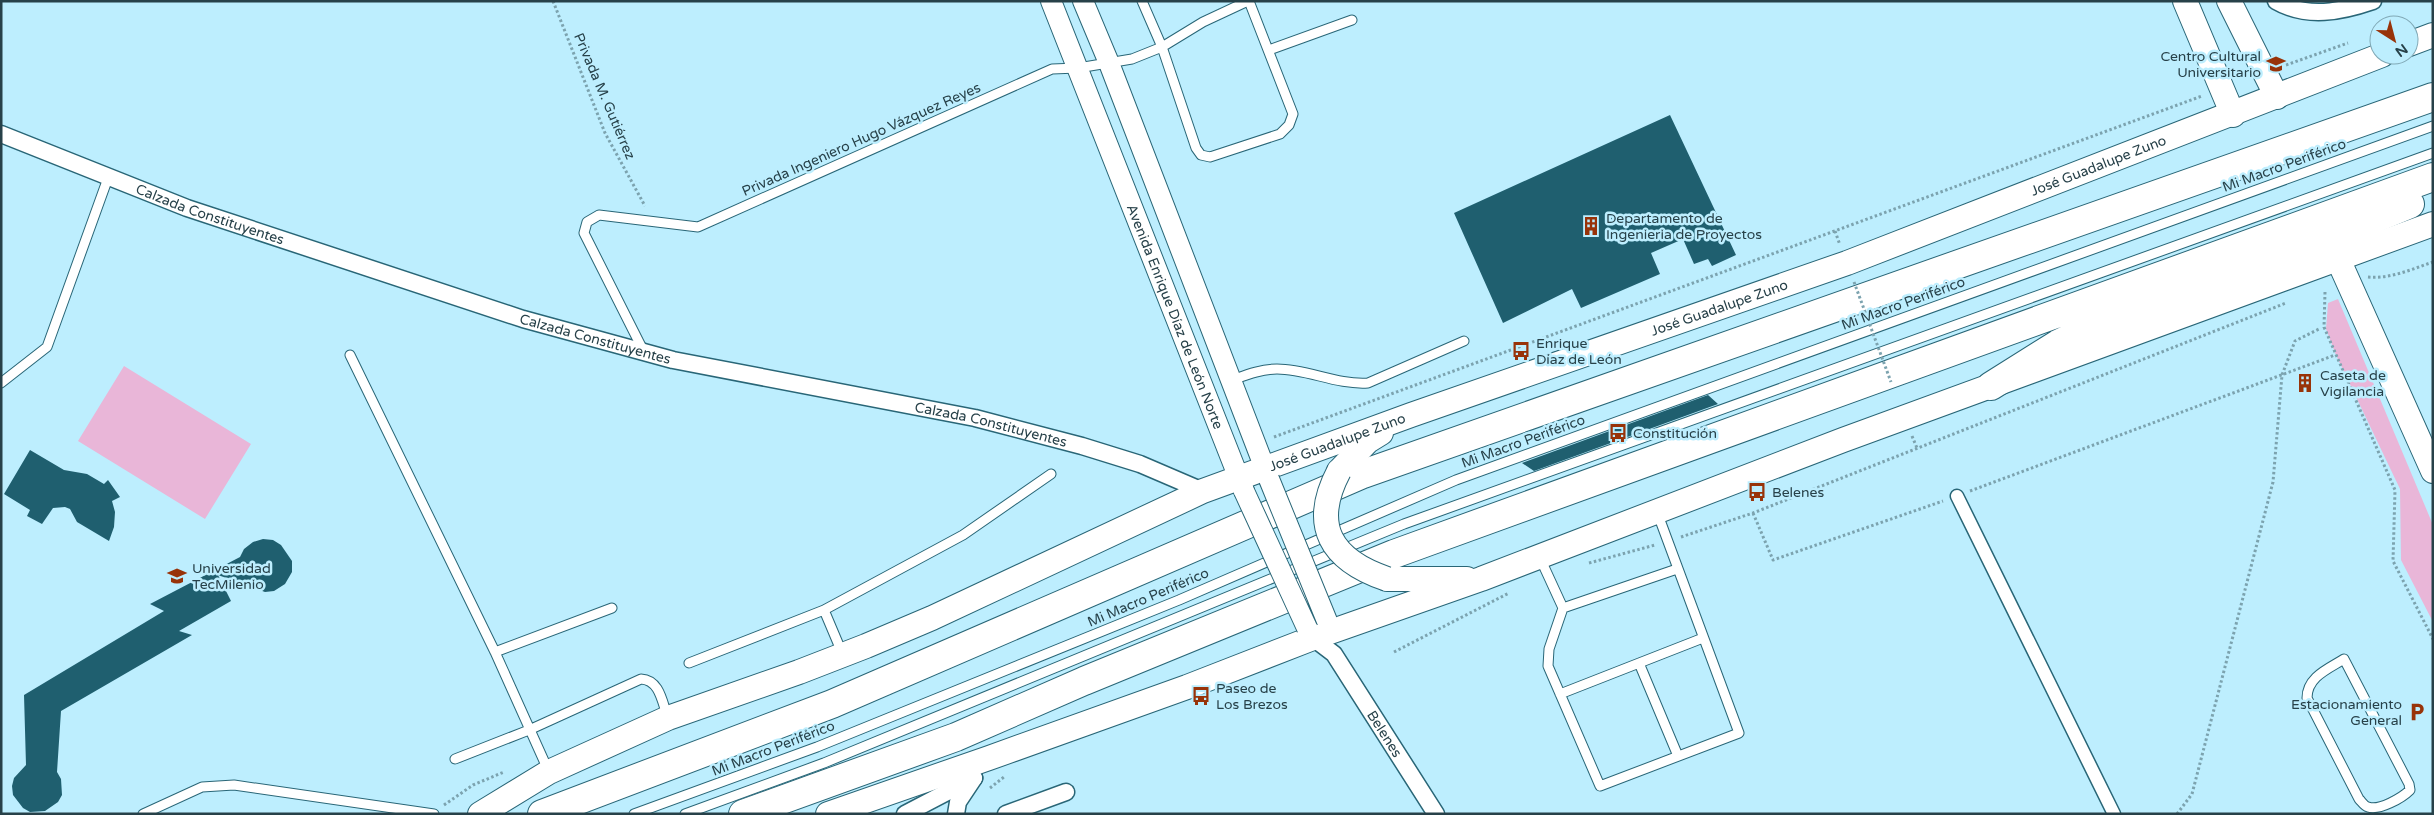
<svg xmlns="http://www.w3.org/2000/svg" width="2434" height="815" viewBox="0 0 2434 815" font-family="'Varela Round',sans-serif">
<rect width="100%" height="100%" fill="#bdeefe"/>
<!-- green -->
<path fill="#e9b6d8" d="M2338,299L2433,525V622L2401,560L2400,489L2336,355L2326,329L2328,303Z
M124,366L251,444L205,519L78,441Z"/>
<!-- building -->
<path fill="#1f5f6f" d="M1670,115L1736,255L1712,266L1708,259L1694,264L1683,239L1651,253L1660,274L1581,308L1572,289L1503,323L1454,213Z
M1708,395L1718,404L1534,471L1522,463Z
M30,450L64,470L87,474L104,484L108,480L120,497L112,501L115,512L114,527L109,541L77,522L70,509L65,507L53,508L42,524L27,516L30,510L4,494Z
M263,539L273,540L281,545L292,561V572L285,584L274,591L265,592L218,575L231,601L179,631L192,635L61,711L57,772L61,779L62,795L58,802L45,811L30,812L23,808L13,795L12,786L14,778L26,765L24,695L164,611L150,604L240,557L244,549L253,542Z"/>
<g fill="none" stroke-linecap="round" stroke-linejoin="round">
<!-- service casing -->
<g stroke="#296677" stroke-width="11">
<path id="service" d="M1142,1L1162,47L1196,148L1201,155L1210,157L1280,134L1289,125L1293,114L1249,1
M1269,50L1352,20
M644,352L584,233L587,222L599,215L698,227L1052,69L1078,68L1132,59L1162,47L1203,22L1248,1
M350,355L495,652L549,772
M1232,380C1246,375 1261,369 1277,369C1308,369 1336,385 1368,383L1464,341
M1,383L47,347L108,178
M1657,512L1739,733L1600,786L1548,666L1549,649L1563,608L1677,569
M1540,558L1563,608
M495,652L612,608
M843,655L824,610L963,535L1051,474
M2344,659L2409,784L2410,790C2402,798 2379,811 2368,807C2364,806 2362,802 2359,799L2307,698C2307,677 2328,669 2344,659Z
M689,663L824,610
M1639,663L1678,756
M1560,694L1703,638
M455,759L529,730L641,679C660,680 662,702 668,718
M143,814L202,787L234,785L434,814
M634,814L817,747L1179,600L1456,480L2433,126
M685,814L824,763L1404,524L2433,153"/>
</g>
<!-- pedestrian casing -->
<g stroke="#296677" stroke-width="15">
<path id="pedestrian" d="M1957,496L2114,814"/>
</g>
<!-- minor casing -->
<g stroke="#296677" stroke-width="19">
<g id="minor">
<path d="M2276,1C2307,19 2341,12 2373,1"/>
<path id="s1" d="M1,134L187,208L523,319L673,360L975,418L1082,446L1140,464L1203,491"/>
<path id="s2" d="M1313,638L1334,654L1436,814"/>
<path d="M905,814L974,778"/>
<path d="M956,814L958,802L974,778"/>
<path d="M1006,814L1066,792"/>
</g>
</g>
<!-- tertiary casing -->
<g stroke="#296677" stroke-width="22">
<g id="tertiary">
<path id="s3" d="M1051,1L1244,491"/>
<path d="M1083,1L1109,63L1269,479"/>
</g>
</g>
<!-- secondary casing -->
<g stroke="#296677" stroke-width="26">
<g id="secondary">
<path d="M2185,1L2233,115"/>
<path d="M2229,1L2277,97"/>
<path d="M2409,44L2433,35"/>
<path d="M2338,259L2433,471"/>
<path d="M1339,471L1368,441L1381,433"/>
<path d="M1387,579H1467"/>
<path id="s4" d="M480,814L549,772L668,718L799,672L866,646L932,618L1203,491L1411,415L1847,263L2382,55"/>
<path d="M828,814L989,758L1187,687L1313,638L1481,579L1843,440L2433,224"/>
</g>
</g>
<!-- motorway casing -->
<g stroke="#296677" stroke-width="30">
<path id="motorway" d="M1991,386L2058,344L2134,308L2328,238L2410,204
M542,814L832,704L1363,474L2433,97
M743,814L956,737L1084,681L1394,554L2433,177"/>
</g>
<!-- path -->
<path stroke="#7ca3af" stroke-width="3" stroke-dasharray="2.5 2.5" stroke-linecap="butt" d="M553,1L605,133L645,206
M2286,65L2348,43
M1835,231L1840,245
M2368,277C2391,279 2412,269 2433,262
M2325,292L2324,327L2395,490L2393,561L2433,639
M1912,436L1917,448
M1274,437L2202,96
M1970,491L2335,355
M1753,513L1773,560L1943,501
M1681,537L1753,513L2286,303
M1589,563L1655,545
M1394,652L1509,593
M990,788L1004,777
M444,805L473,785L504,772
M2177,814L2192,794L2273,482L2282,375L2295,341L2319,329"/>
<!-- service -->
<use href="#service" stroke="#fff" stroke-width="9"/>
<!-- pedestrian -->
<use href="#pedestrian" stroke="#fff" stroke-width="12"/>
<!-- minor -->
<use href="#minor" stroke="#fff" stroke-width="16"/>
<!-- tertiary -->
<use href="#tertiary" stroke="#fff" stroke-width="20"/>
<!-- secondary -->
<use href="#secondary" stroke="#fff" stroke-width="24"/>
<!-- motorway -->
<use href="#motorway" stroke="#fff" stroke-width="28"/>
<!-- tertiary-bridge casing -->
<g stroke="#296677" stroke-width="22" stroke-linecap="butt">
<path id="tertiary-bridge" d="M1269,479L1327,621
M1244,491L1307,628"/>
</g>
<!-- secondary-bridge casing -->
<g stroke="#296677" stroke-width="26" stroke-linecap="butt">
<path id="secondary-bridge" d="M1339,471C1310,526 1331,560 1387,579"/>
</g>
<!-- path-bridge -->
<path stroke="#7ca3af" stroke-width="3" stroke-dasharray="2.5 2.5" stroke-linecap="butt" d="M1854,282L1891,382"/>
<!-- tertiary-bridge -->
<use href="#tertiary-bridge" stroke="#fff" stroke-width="20"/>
<!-- secondary-bridge -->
<use href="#secondary-bridge" stroke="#fff" stroke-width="24"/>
</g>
<!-- icons -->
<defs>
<g id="university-bare" transform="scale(1.5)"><path d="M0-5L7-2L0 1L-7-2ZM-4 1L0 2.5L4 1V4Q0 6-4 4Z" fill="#983309" stroke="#bdeefe" stroke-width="2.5" paint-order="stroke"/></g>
<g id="building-bare" transform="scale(1.5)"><path d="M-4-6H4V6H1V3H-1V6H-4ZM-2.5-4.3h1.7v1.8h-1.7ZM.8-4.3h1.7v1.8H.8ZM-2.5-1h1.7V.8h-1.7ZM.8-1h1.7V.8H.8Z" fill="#983309" stroke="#bdeefe" stroke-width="2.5" paint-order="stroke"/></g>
<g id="bus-bare" transform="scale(1.5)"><path d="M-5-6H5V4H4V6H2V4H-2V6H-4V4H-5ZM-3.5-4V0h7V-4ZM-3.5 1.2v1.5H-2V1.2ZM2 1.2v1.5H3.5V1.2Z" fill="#983309" stroke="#bdeefe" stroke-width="2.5" paint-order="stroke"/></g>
<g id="parking-bare" transform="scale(1.5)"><path d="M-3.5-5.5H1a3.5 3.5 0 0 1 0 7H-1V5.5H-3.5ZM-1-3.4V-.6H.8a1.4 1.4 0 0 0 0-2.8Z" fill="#983309" stroke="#bdeefe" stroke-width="2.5" paint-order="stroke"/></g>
</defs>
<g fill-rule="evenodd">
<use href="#university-bare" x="2276" y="64"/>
<use href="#building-bare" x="1591" y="226"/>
<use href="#bus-bare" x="1521" y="351"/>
<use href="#building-bare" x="2305" y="383"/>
<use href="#bus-bare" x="1618" y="433"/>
<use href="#bus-bare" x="1757" y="492"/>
<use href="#university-bare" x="177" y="576"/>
<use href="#bus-bare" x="1201" y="696"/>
<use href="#parking-bare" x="2417" y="712"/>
</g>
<g text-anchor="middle" stroke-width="5" stroke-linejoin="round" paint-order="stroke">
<!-- poi labels -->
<g font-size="14" fill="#274149" stroke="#bdeefe" text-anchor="start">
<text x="2261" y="61" text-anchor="end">Centro Cultural<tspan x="2261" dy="16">Universitario</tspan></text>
<text x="1606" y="223">Departamento de<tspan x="1606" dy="16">Ingenieria de Proyectos</tspan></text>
<text x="1536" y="348">Enrique<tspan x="1536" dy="16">Díaz de León</tspan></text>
<text x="2320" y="380">Caseta de<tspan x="2320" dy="16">Vigilancia</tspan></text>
<text x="1633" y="438">Constitución</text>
<text x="1772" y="497">Belenes</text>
<text x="192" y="573">Universidad<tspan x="192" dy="16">TecMilenio</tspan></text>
<text x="1216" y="693">Paseo de<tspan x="1216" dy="16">Los Brezos</tspan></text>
<text x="2402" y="709" text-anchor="end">Estacionamiento<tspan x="2402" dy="16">General</tspan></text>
</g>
<!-- street labels -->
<g font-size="14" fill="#274149" stroke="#bdeefe">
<text transform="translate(605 96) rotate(67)" y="5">Privada M. Gutiérrez</text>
<text transform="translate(861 139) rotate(-24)" y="5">Privada Ingeniero Hugo Vázquez Reyes</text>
<text transform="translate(2284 165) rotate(-20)" y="5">Mi Macro Periférico</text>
<text dy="5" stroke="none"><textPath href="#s4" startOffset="1746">José Guadalupe Zuno</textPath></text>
<text dy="5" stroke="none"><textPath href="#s1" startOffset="224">Calzada Constituyentes</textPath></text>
<text transform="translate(1903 303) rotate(-20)" y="5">Mi Macro Periférico</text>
<text dy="5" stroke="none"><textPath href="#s4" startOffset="1341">José Guadalupe Zuno</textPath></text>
<text dy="5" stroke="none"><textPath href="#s3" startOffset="339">Avenida Enrique Díaz de León Norte</textPath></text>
<text dy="5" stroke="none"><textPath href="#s1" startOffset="629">Calzada Constituyentes</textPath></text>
<text dy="5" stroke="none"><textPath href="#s1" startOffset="1034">Calzada Constituyentes</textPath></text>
<text dy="5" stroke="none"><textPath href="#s4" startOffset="936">José Guadalupe Zuno</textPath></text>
<text transform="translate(1523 441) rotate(-20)" y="5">Mi Macro Periférico</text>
<text transform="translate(1148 597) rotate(-23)" y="5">Mi Macro Periférico</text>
<text dy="5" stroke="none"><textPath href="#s2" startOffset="121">Belenes</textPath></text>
<text transform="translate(773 748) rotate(-21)" y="5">Mi Macro Periférico</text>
</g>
</g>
<!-- border -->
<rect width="2434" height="815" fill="none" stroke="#274149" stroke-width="5"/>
<!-- north arrow -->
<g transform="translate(2394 40) rotate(144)"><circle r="24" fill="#bdeefe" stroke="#81a9b6"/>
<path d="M0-4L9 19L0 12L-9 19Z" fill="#983309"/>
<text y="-8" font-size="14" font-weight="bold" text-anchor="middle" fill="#274149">N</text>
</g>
</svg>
